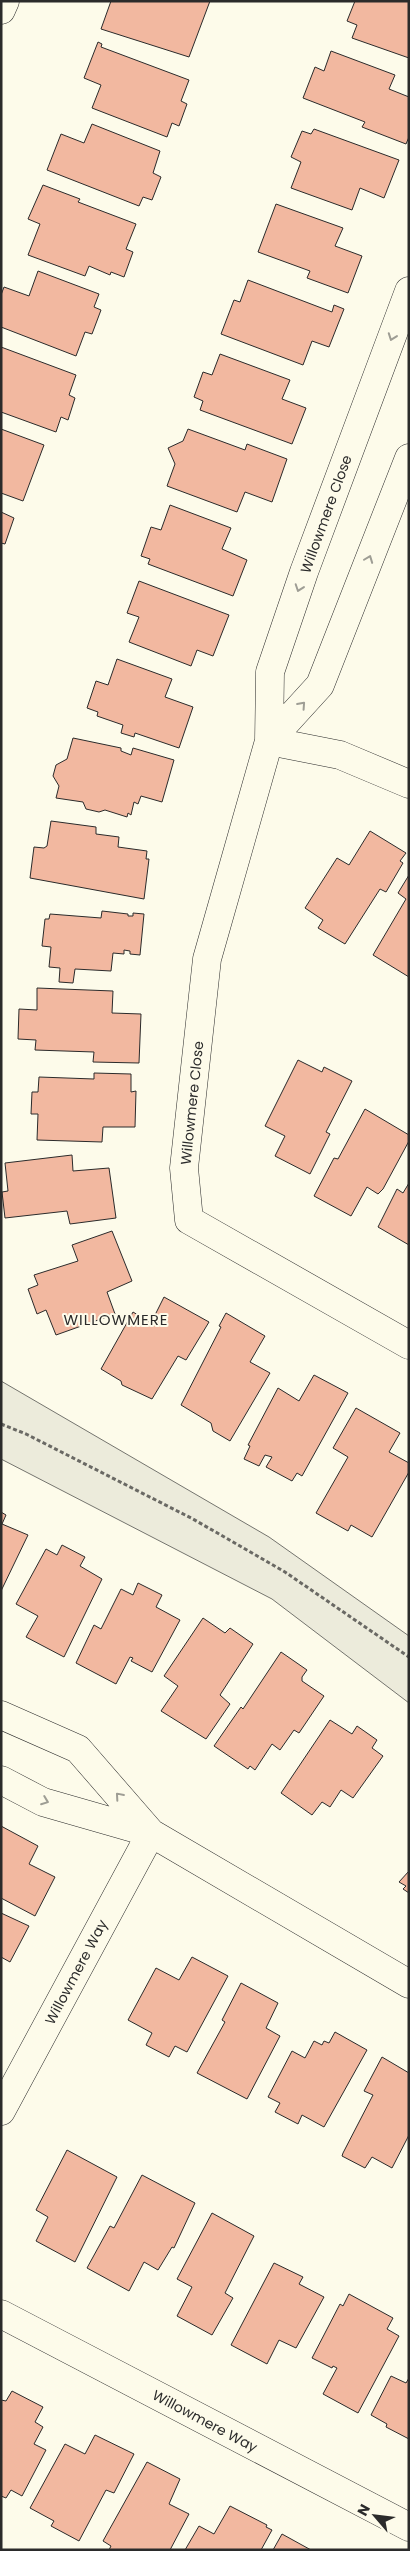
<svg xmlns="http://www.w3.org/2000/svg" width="410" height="2551" viewBox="0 0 410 2551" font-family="Poppins,sans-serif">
<rect width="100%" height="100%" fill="#fdfbea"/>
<!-- green -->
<path fill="#ecebdb" stroke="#74746e" d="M1,1381L269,1537L409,1636V1703L272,1599L1,1459Z"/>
<!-- building -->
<path fill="#f2b8a0" stroke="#2b2b2b" d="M111,1H210L189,57L101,29Z
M355,1H409V58L352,38L357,25L347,21Z
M98,42L102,44L101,47L189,80L181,101L187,104L179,126L172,123L167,137L92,108L101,85L84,78Z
M331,51L395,75L389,89L409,97V137L406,144L362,127L365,122L303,98L315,67L324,71Z
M92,124L160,151L153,173L161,177L152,200L143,197L139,206L47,170L61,134L84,143Z
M314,129L399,160L384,198L360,188L352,210L291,188L301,162L291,157L302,131L311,134Z
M43,185L80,199L78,202L136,224L126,249L133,252L124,277L111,272L110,275L89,266L85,276L28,255L40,224L28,219Z
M276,204L343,228L335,246L362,256L348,293L307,278L310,271L258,252Z
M38,271L99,294L94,307L101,310L92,334L85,332L76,356L1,327V295L4,287L29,296Z
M248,280L332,312L334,305L344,309L329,347L312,341L303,365L221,334L234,300L240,302Z
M1,347L76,375L69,395L75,398L68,420L61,417L56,432L1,412Z
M220,354L290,380L282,399L306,408L292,444L200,410L203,401L194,397L203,372L212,375Z
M1,429L44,445L23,501L1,493Z
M188,429L245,450L247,444L287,459L272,502L245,492L237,512L167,486L175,464L168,448L183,441Z
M170,505L231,528L222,549L247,560L233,596L148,564L150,559L141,556L151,527L161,530Z
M1,512L14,518L5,544L1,543Z
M139,581L229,615L213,656L197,650L191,666L129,642L139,617L127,613Z
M117,659L172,679L165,697L193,707L179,748L135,733L134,737L121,733L123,725L97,716L98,712L87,708L96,681L108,685Z
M73,738L121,748V751L131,755L133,748L174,760L162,802L141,796L138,804L134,802L131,815L128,813L127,817L105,810L99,812L86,809L83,802L56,798L59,786L53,776L56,765L67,759Z
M51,821L96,827V834L119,837L118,847L147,851L146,859H149L144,899L30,878L34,847L44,848L47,846Z
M370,831L406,853L400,861L403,863L386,892L380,889L345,944L318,928L323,920L305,908L337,858L349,865Z
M409,875V977L373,955L406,899L398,893Z
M102,911L128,914V916H133V913L144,914L140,955L130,954V951L124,950V954L113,953L111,971L75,969L73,983L59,982L60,968L49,967L51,947L42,946L45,919H49L50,914L101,918Z
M37,988L113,991L112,1013L141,1014L139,1063L93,1062L94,1052L35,1050L36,1040L18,1039L19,1009L37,1010Z
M298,1060L322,1072L324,1067L352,1081L326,1132L330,1134L310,1174L275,1156L285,1136L265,1126Z
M94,1073L131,1074V1092L136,1091L135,1127H103L102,1142L37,1140L38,1114H31L32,1092H38L39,1077L94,1079Z
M365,1109L409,1135V1141L383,1189L378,1194L367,1187L351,1216L314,1196L334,1158L338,1159Z
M72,1155L73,1171L109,1168L116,1218L70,1224L67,1211L5,1218L2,1192L8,1191L5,1163Z
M409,1183V1245L378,1227L397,1189L403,1193Z
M112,1231L132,1281L107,1292L115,1314L56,1335L46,1310L37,1314L28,1289L38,1285L34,1275L78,1261L72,1245Z
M164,1297L209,1322L186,1360L178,1356L152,1399L122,1385L121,1381L101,1369L133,1312L151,1323Z
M226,1313L265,1336L250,1362L270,1373L230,1441L213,1431L211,1423L181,1405L221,1327L219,1326Z
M314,1375L348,1393L302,1476L297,1473L292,1481L266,1467L272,1457L265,1455L259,1466L244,1459L250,1446L248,1445L278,1388L299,1401Z
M356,1408L400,1433L389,1452L409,1463V1472L372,1537L351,1525L348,1531L316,1513L348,1457L333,1448Z
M1,1512L6,1515L2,1524L28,1535L1,1591Z
M62,1545L85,1557L80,1566L102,1579L64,1657L26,1637L38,1616L16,1604L46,1549L57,1555Z
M138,1583L162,1595L156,1607L180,1620L152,1672L131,1661L133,1658L130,1657L116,1684L76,1663L94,1625L101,1629L121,1589L133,1595Z
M203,1618L225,1633L230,1628L253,1644L220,1695L230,1704L206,1739L161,1711L178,1686L164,1676Z
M281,1652L307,1670L302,1677V1681L324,1696L299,1733L294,1730L280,1750L272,1744L255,1770L250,1766L248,1769L214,1746L241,1707L243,1709Z
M330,1720L352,1734L357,1726L377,1740L372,1748L383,1756L353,1798L341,1790L330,1807L322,1802L312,1815L281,1793Z
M1,1826L38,1846L29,1864L55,1877L35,1916L1,1898Z
M409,1871V1893L403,1889L406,1886L399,1882Z
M1,1913L29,1926L10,1962L1,1957Z
M192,1957L228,1976L187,2052L175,2046L169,2057L146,2045L152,2033L128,2020L156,1968L179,1980Z
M241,1983L278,2003L266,2028L280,2036L247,2099L197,2073L225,2022L222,2020Z
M335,2032L367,2050L324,2127L302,2115L298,2124L275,2112L280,2103L268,2097L292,2051L305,2058L314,2041L322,2045L324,2041L329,2043Z
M382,2057L409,2073V2135L392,2168L372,2157L365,2168L342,2156L343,2153L373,2095L364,2091Z
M67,2150L117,2177L75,2262L36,2241L48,2217L36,2210Z
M142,2175L195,2203L174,2248L172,2247L158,2270L144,2262L129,2291L87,2268L110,2226L114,2228Z
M212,2213L254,2236L225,2293L233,2298L212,2335L177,2316L192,2287L177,2279Z
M274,2263L303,2277L299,2284L324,2297L296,2348L279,2340L267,2364L231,2345Z
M349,2294L393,2318L387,2329L399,2336L358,2413L323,2394L337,2368L333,2366L332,2368L312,2358L340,2304L343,2306Z
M391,2376L406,2383L409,2378V2439L386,2427L387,2424L371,2415Z
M12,2391L43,2407L35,2422L43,2427L34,2444L46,2450L22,2496L11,2490L6,2498L1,2496V2400L6,2401Z
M95,2435L134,2454L114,2493L106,2490L79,2541L51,2526L54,2521L30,2508L65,2444L85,2454Z
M147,2462L180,2479L169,2504L189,2514L170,2550H109L111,2546L103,2541Z
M230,2506L267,2525L266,2527L272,2530L261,2550H185L199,2526L214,2534Z
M282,2534L311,2550H273Z"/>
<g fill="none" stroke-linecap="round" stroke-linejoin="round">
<!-- minor casing -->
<g stroke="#2b2b2b" stroke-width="29">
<path id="minor" d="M409,291L304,572L270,672L269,741L207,959L184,1168L189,1220L409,1345
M269,741L320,685L409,458
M269,741L340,755L409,784
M1,1715L78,1749L151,1833
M1,1780L43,1802L151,1833L409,1984
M1,2111L151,1833
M1,2314L409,2527"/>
</g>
<!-- tertiary casing -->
<g stroke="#2b2b2b" stroke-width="29">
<path id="tertiary" d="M1,10L5,1"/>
</g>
<!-- path -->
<path stroke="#6a6964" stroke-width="3" stroke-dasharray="4 2.5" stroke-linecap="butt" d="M1,1424L26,1434L193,1519L285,1572L409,1657"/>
<!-- minor -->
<use href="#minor" stroke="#fdfbea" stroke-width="28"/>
<!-- tertiary -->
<use href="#tertiary" stroke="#fdfbea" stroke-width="28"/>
</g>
<!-- one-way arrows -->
<defs><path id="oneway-chevron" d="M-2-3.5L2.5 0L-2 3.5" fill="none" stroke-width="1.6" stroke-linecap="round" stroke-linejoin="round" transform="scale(1.25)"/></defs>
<g stroke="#9e9d94">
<use href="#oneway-chevron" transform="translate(392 337) rotate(110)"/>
<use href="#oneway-chevron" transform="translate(369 559) rotate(-69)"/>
<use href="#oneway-chevron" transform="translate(299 588) rotate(109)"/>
<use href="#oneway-chevron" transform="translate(302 705) rotate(-48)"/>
<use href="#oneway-chevron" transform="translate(119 1796) rotate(-131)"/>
<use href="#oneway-chevron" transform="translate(45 1801) rotate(21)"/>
</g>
<g text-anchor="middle" stroke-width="4" stroke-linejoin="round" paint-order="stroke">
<!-- street labels -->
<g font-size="14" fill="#2b2b2b" stroke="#fdfbea">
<text transform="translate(326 514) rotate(-70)" y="5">Willowmere Close</text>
<text transform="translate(192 1103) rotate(-84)" y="5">Willowmere Close</text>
<text transform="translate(76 1972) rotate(-62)" y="5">Willowmere Way</text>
<text transform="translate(205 2421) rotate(28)" y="5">Willowmere Way</text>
</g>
<!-- neighbourhood labels -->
<g font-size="15" letter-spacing="1" fill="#2b2b2b" stroke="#fdfbea">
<text x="116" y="1325">WILLOWMERE</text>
</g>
</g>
<!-- border -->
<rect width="410" height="2551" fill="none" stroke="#2b2b2b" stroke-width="5"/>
<!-- north arrow -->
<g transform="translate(375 2516) rotate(298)" stroke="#fdfbea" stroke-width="4" paint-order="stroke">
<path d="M0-4L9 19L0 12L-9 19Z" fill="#2b2b2b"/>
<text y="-8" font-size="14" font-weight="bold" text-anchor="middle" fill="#2b2b2b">N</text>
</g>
</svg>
